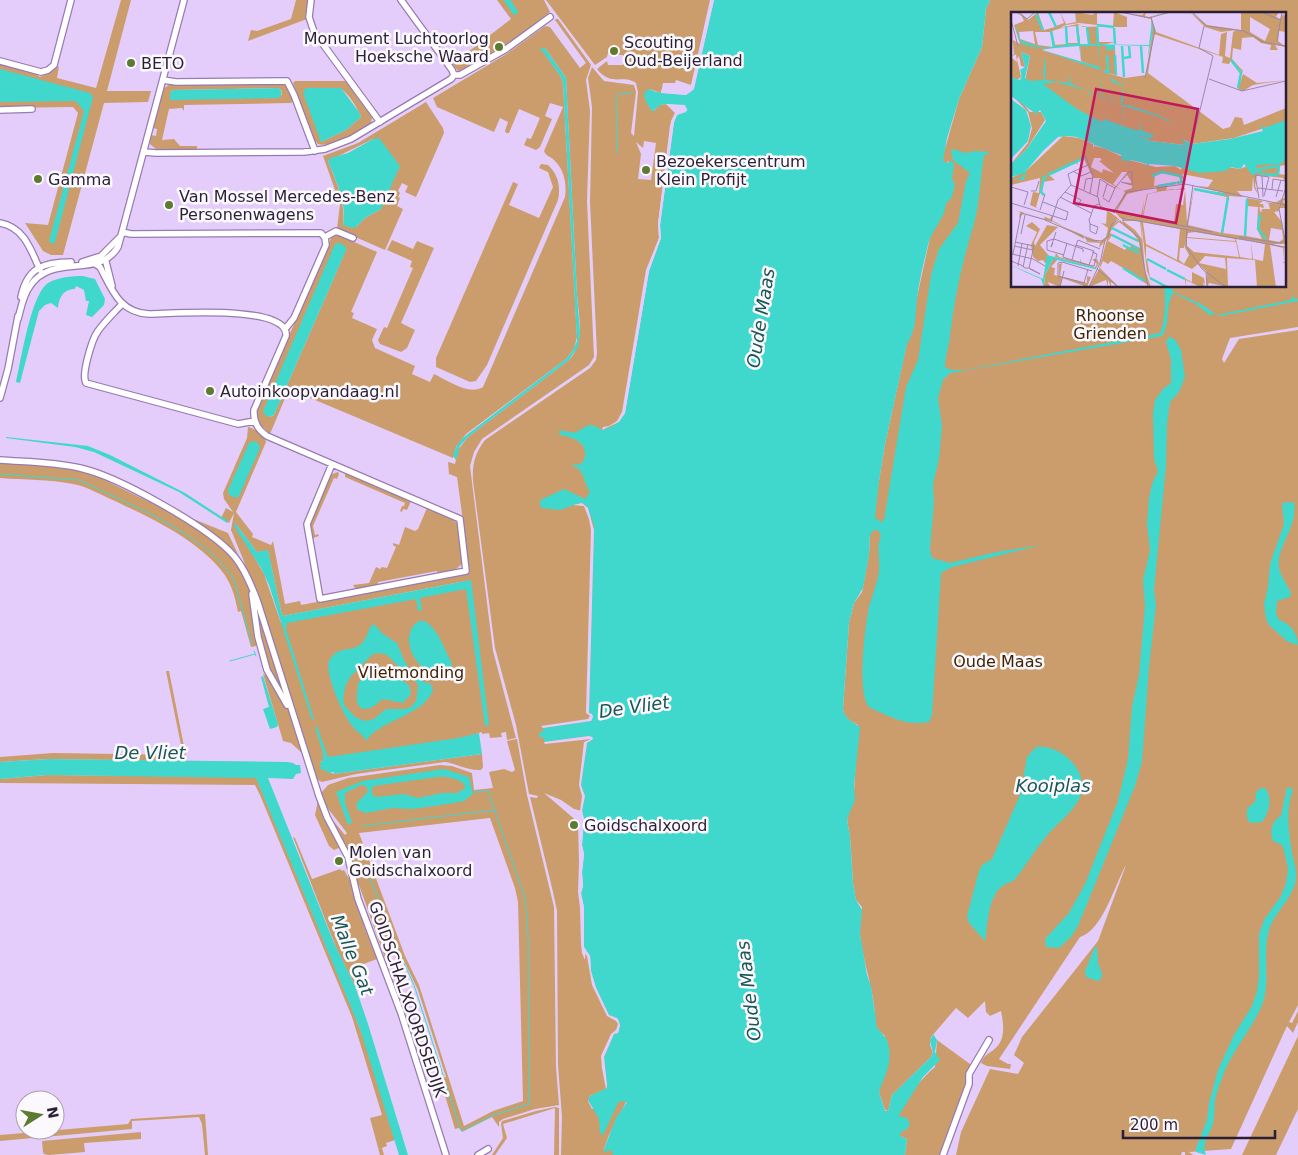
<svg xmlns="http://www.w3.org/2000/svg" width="1298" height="1155" viewBox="0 0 1298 1155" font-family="'DejaVu Sans',sans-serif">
<rect width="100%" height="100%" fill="#e5cdfb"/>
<!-- green -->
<path fill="#cb9d6c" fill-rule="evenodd" d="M121,0H131L107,91H151L148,102L104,103L63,255H51L43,251L25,223L48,225L78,113L73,107L0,108V64L36,74L40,77L51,72L59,66L57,78L96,88Z
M296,0H308L307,19L248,41L251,30L257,31L291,19Z
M497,0H544L550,12L506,46L502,42L494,49L496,52L460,73L459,72L449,60L450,55L453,59H459L511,19Z
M546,0H710L691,85L676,80L675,83H663L661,93L649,89L651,110L654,111L659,105L666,104L675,113L670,126L658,224L659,238L649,265L625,409L596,522L590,738L587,795L582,811L574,809L561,800L544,793L578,822L579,862L578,892L580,908L581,944L582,953L585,960L586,947L595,988L610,1015L620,1021L606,1089L590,1096L588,1101L592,1109L624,1099L626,1102L609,1135L604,1149L638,1155H561L562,1117L558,1065L557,911L553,892L530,797L537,798L538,796L529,794L516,725L495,648L473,481C472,464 475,453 485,440L590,368L596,360L597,353L590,202L592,107L588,78L592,67L604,81L634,85L636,92L631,133L634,136L638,92L636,83C622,74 611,87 597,69L607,61L608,65H623V55H617V53H608L607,57L595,65ZM644,141L656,143L651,180L638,179L641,154L636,142L643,148Z
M990,0H1298V327L1230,338L1222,359L1224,363L1239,339L1298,330V1005L1289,1022L1292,1023L1298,1011V1022L1293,1033L1287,1026L1231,1149L1189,1152L1193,1155H1185V1152H1182L1181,1155H956L961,1132L990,1069L1018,1074L1024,1063L1014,1055L1022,1037L1098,941L1126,865C1115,884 1103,930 1080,937L999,1059L1008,1064H1011L1010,1069L987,1066L981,1063C983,1057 986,1055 992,1051C1006,1042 1004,1026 1001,1011L990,1016L986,1012L985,1001L968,1018L956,1008L931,1037L930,1045L933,1053L931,1057L892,1095L888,1111L885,1110L879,1092L885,1036L876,1028L875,1024C876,993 863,965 860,934C859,926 861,916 862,907L856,900L853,883L850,836L847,820L854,792L858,725C850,721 844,718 843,708L849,623L854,603L862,592L869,554L870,535L885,444L929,242L949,161L944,165L941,163L959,99L982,47L986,9ZM1012,14H1284V286H1012Z
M556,19H558L591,65L586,80L590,111L587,201L594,357L589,365L482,439L474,452L470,466L493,651L516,738L507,740L506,732L501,733L502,737L490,738L489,733L482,734V732L457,740L324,759L323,761L320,762L325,770L334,774L482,754L483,767L481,770C468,771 458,764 445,762L356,774L322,782L316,779L243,559L231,530L234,513L229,523L221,518L226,508L233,512L224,499L223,493L247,438L248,427C254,428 265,436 266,442L236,512L253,534L252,537L271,545L273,541L285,604L300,601L301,605L470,573L457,477L449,474L448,462L455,464L458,450L468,437L569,360C585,344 579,317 577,295L566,78L545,48H541L561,77L563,83L577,337L574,349L566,359L466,434L456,447L453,458L289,389L270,434L259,423L257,410L332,236L336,234L377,252L351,312L354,313L352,318L377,329L372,340L375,348L415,366L412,374L430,382L434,374C447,380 469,396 483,387L565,197C567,183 564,169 553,159C549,156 546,156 544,151L563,107L550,103L545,116L552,119L540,147L536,150L524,145L527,138L531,139L540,118L519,109L509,133H506L505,131L508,122L500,118L494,132L437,107L433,98L508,53L545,26L550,27L580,68L586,63L555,20L552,22ZM347,248L274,415L270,417ZM235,523L257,552L268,551L281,611L283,616L471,580L281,623L264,574Z
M295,81H346L370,113L372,118L371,123C362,133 331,148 318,144L315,141L293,83ZM340,88C348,93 358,108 361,117L346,130L321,142Z
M280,83L288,87L293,101L291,103L184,105V111L182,108L169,109L162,140L174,139L180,146H197V150H157L150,144L151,135L156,136L157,129L153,128L163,89L170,84ZM279,88L282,92V95L170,99V93L173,90Z
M426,102L443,128L444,133L416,197L405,192L408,186L402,183L398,191L400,193L398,197L400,198L397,206L403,209L385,250L337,229L340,204L323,156L358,143ZM373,139L381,209L365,218L356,227L343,225C346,202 336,182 328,161Z
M541,164L548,165C558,174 561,187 558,200L487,365L476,381L470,382L436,367V358L513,182L518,184L509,205L539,218L553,187L548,172L539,168Z
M392,240L413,249L417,241L434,248L401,323L415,330L407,348L401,352L380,344L378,340L384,327L387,328L413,268L410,267L412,261L387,250Z
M0,462L65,468L90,473L162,508L214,540L234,559L250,590L258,643L256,646L251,647L241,611L238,612C235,596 231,582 221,570C196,539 151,518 115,501C101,495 88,487 73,484C49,479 24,480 0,478Z
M338,472L339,474L337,479L334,478L313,526L315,535L318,534L319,536L313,538L311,537L310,523L330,475Z
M345,474H348L411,501L407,510L403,509L402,512L400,511L402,506H404L405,503L345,477Z
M427,508L451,518L457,523L463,562C457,571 448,572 438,574L437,571L378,582V585L358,589L355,588L353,585L369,583L376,567L380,569L382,567L387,568L396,547L393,545V543L399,545L405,527L415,531L418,529Z
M186,516L228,533L243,565Z
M253,598L288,703L269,671L263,652Z
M166,671H169L187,761L48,759L0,762V757L53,753L183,755Z
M263,674L271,678L290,712L303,754L291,743L283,741Z
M517,739L527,795L554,907L556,1067L559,1105L535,1109L503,1119L499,1122V1127L492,1117L462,1132L459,1128L455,1129L441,1082L444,1081L443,1078L446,1077L418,990L403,959L397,962L394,954L385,958L359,885L357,884L349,852L330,817L345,835L347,833L326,806L321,793L328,785L348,778L440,765L452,766L472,773L474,790L493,788L489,772L504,769L512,772L515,770L507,741ZM490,818L515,888L518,902L523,1101L493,1111L464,1126L419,985L405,956L359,833Z
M47,775L256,777L353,1011L365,1042L395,1140L386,1143L387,1146L382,1148L384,1155H380L370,1118L382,1115L352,1017L260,795L255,785L0,783V779Z
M318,800L341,847L334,850L329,846L315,815Z
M293,837L295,838L312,879L340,869L342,871L344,870L352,884L364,921V926L377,959L350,969L356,984L355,986L337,950Z
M1298,1036V1109L1276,1155H1242Z
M937,1040L970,1064V1078L942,1155H905L907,1139L900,1136C899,1130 897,1121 899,1115C903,1100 923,1077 935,1067Z
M555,1107L559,1108V1155H554L555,1108L503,1124L507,1138L495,1155H492L503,1138L501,1124L502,1121L536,1111Z
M205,1114L208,1155H205L202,1124L199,1117L132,1121V1129L0,1141V1135L128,1124L131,1119Z
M141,1132V1139L84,1143L85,1152L49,1155L44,1154L43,1152L42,1141Z"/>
<!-- water -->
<path fill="#40d7cd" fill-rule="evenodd" d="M714,0H990L986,9L982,47L959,99L947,138L943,161L947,163L951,161L954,163L952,179L955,185L951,199L946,203C945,219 932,229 928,245C924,262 919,281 917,299C915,316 917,328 907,344L885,444L879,481L875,518L882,522L884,520L906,387L918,360L931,275L939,249L958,223L966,181L970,173L953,160L951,151L953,149L965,153L975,151L989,152L988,154L984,155C980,179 980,204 973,227C962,263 954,299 950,336C949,346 945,357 945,367L951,370H965L1160,333C1165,323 1166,298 1164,286H1172L1173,292L1201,304L1217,315L1291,300L1292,295L1295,299H1298V301L1221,316L1214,314L1210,315L1196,304L1173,293C1165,306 1171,323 1162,336L950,373L943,380L938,398L942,426L939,459L933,484L934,502L930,549L932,558L950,563L997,552L1041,545L952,567L941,573L932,715L929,722C904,726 892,717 870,708C856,696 865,626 869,607C872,595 878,582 879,570C880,558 876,547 881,536L878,530H874L870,535L869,555L863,588L854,603L849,623L843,708C844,719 852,721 860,727L854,786L855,800L849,814L847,820L850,836L853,883L856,900L862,910L860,934L867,975L871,986L876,1020C874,1030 885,1033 888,1043C893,1064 885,1074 879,1092L885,1111H888L892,1095L931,1057L933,1053L930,1041L933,1034L937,1040L935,1052L940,1060L923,1077L899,1115V1116L907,1118L910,1124L907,1129L900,1133V1136L907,1139L905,1155H613L611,1150L603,1152L616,1118L627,1102L619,1101L603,1135L600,1133L599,1119L588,1100L590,1096L607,1088L604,1057L614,1034L618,1033L620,1025L617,1018L609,1015L596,988L591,971L590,956L584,947V908L581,893L583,886L582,872L584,854L582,845L584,819L582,811L585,796L581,785L587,743L593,738L589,736L544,742V737L540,738L539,732H543V728L591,721L593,716L589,713L594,525L586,505L580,503L560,510L541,508L540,500L564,489L585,499L590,492C583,482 585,470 573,466V464L578,465L583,462C591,445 575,437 560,435L559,431C565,430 571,434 576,432C587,427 588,420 602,430C613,427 619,423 625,413L649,271L661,238L660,225L674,122L677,115L688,109C676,105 662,99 654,111H652L646,102L644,94L646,91L649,89L656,92L686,95L694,89Z
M540,48H545L566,78L577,295L580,333L578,347L569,360L468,437L460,446L456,460L453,456C455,448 458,443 464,437L566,359L572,352L577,341L563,83L561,77Z
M0,69L90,93L93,97L55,242L53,244L49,241L84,111L76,101L0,102Z
M279,88L282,93L279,98L170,100V93L173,90Z
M306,88H341L359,112L361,117L346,130L321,142L303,93Z
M379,138L400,166L381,209L365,218L356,227L352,228L343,225C347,202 336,182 328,161L330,158L348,153L373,139Z
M340,243L347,248L274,415L269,417L265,415L263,411L335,244Z
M83,276L95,279L105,299L104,305L92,317L86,315L89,301H86L84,290L76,286L75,289C63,289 59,298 58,308L51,303L45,305L39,311L20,383L16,382C21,361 31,294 48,283C58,277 72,276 83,276Z
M1169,337H1171L1176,341L1181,350L1185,377L1179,392L1170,402L1167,424L1166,466L1154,590L1156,605L1149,667L1142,762L1135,786L1078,926L1071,937L1059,948L1046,947L1045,939L1069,913L1085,884L1118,801L1128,759L1132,707L1139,675L1145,606L1143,580L1150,550L1147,524L1149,498L1152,484L1158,471L1154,459L1153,413L1155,400L1163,389L1171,383V359L1166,342Z
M6,437L88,446L110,455L185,493L228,521L227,523L179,492L94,452L75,447L6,438Z
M253,441L258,443L260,448L239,496L236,498L229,495L228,490L249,443Z
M1294,502C1298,528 1276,546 1279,568C1281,576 1287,585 1291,593L1290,597L1277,601L1276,613L1279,620C1290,623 1298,634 1298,645L1288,642L1269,625L1266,619L1264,604L1268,587L1270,564L1284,524L1282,503Z
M235,523L257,552L268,550L281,611L283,616L471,580L489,725L485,726L466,589L420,598L422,610L418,611L416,599L287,623L286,629L314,719L312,720L269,585L261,568L234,526Z
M419,621H425C437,629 442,643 448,656C450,659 452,663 452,667C451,672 445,681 439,678C436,677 435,675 432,674C420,667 410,656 409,641C409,632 412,625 419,621Z
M374,624L383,634L397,643C404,660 411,680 431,684L433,690C424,716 379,720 366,741C363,734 358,733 353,727C344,717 322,670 330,659C343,640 360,661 370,627ZM373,654L380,653L387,655L398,666L409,672L418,685L416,701L411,707L405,709H386L374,719L365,721L355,717L345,706L343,701L345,687L350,677Z
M366,675L378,678L397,677L409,685L411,694L403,703L383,699L371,708L362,709C353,702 358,693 358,683Z
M263,676L278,724L277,727L270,729L263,709L269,707L261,677Z
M317,726L328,757L458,738L479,733L482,754L334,774V772L328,773L325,770H321L320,762L323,761V753L315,727Z
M1036,747C1062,743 1094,775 1078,801C1070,815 1055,825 1045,838C1035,850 1026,865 1016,878C1011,884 1003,882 996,893C988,905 987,927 985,941L969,923L967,916L979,871L982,865L992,859L1020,795L1027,757Z
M48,759L287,762L293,763L296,765H300L301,773L296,774L293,779L268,778L334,943L355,986L368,1024L408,1155H399L360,1029L256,778L47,775L0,779V762Z
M444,769L469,777L473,794L464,801L448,804L413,809L392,808L366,813L358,810C353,801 363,799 368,791L366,786L361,785L345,793V803L352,822L348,825L336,792L362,781ZM437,777C446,776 457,778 464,784L465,788L457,793H442L418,798L404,794L376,797L372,794V788L374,786Z
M1287,787L1293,789C1285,811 1289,832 1292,853C1294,862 1297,870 1296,879C1293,899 1275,911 1269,930C1262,952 1271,984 1262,1005C1253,1027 1236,1046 1226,1068C1222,1078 1217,1090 1215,1100C1214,1108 1215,1116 1213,1123C1210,1135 1201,1142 1206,1155L1196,1152V1148L1207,1120L1209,1103L1218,1070L1234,1035L1252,1006L1257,991L1259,975V934L1264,920L1281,896L1286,883L1288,869L1284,850L1282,845L1273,841C1269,832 1272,820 1281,816Z
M1261,788H1265C1273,798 1269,813 1262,822L1250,823L1247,818V808C1255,804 1256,801 1256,792Z
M1095,947H1097L1098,963L1102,974L1101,979L1098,981L1086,977L1085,971Z"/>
<!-- pier -->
<path fill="#e5cdfb" d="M711,0H714L693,90L686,95L661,93V90L685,93L691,89Z
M666,104L685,105L687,110L686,112L677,115L674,122L660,225L661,238L649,271L625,413L619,422L602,430L603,427L609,426L617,421L622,412L646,270L659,238L658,224L671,121L675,113L685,109L670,107Z
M582,503L588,508L594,530L589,713L592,714L593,717L591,721L543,728L541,726L588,719L590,716L586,713L591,530L589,519L584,506L573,505Z
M589,736L592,737L593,739L587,743L581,785L585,796L582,811L584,819L582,845L584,854L582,872L583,886L581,893L584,908V947L590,956L591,971L596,988L609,1015L618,1019L620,1025L618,1033L614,1034L604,1057L607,1085L606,1089L602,1068L601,1056L611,1034L616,1030L618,1024L616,1021L607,1016L592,985L587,956L582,949L581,908L579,893L581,885L580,872L581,854L579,845L581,819L580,811L582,796L579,785L584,742L591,739L545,744L544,742Z"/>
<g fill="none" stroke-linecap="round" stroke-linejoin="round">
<!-- stream -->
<path stroke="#40d7cd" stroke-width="1" d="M617,153L616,97L618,94L632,93
M0,474L79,480L149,513L187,535L213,554L233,577L252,644
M254,651L256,656
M230,661L255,654
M362,826L494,810
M370,878L402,959L414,985L444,1078
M446,1084L460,1128L462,1131L491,1116L529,1104L528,934L525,898L488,791L472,792"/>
<!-- canal -->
<path stroke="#40d7cd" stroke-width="5.5" d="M507,0L515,12"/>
<!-- minor casing -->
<g stroke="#987bb1" stroke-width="8">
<path id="minor" d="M311,0L309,17L314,32L380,122
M401,0L452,70L454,75
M0,61L41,72L48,70L54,65L71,0
M163,80L176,82L287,81L294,95L315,151
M0,110L32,109
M144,152L156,153L304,152L325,149L351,139L451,79L454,75H460L506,49L550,17
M0,223C24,227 31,250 40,270
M122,232L131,234L321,233L325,238L326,245L294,318L285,329
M325,237L336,231L353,238
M102,259L106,262L112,286
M82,262L101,256L121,236
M95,264L100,267C112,290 120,313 149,314C170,314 290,304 286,336L254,410C253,422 258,430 267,436L460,519L466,571L320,599L307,524L332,464
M21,297C27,268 43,262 71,262
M122,304C114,313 105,321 98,331C92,339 81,375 86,383L238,424L255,421
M18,319C21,308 23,295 30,286C53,252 98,280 118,247L184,0
M0,398L8,369L18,316
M0,460C26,462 54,462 80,468C117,476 209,527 234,556C245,569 252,587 258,603L319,796L327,817L348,857L358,899L401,1013L446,1155
M252,594L258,637L267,670L287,705
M478,1155L488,1149
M943,1155L969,1084V1074L989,1040"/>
</g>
<!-- minor -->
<use href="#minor" stroke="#fff" stroke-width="5.5"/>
</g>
<!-- markers -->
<g fill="#5c7b31" stroke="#fbf8fe" stroke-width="2">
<circle cx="499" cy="47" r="5"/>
<circle cx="614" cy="51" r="5"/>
<circle cx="131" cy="63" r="5"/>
<circle cx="646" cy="170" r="5"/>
<circle cx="38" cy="179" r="5"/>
<circle cx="169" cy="205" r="5"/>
<circle cx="210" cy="391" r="5"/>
<circle cx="574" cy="825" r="5"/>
<circle cx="339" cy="861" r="5"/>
</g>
<g text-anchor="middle" stroke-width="5" stroke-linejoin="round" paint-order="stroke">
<!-- poi labels -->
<g font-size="16" fill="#2b1f35" stroke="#fbf8fe" text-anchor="start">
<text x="489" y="44" text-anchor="end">Monument Luchtoorlog<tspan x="489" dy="18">Hoeksche Waard</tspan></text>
<text x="624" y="48">Scouting<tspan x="624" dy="18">Oud-Beijerland</tspan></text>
<text x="141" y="69">BETO</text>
<text x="656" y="167">Bezoekerscentrum<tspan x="656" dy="18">Klein Profijt</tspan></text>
<text x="48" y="185">Gamma</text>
<text x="179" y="202">Van Mossel Mercedes-Benz<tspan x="179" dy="18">Personenwagens</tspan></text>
<text x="220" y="397">Autoinkoopvandaag.nl</text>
<text x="584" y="831">Goidschalxoord</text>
<text x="349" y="858">Molen van<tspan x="349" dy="18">Goidschalxoord</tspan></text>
</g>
<!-- park labels -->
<g font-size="16" fill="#3f2401" stroke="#fbf8fe">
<text x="1110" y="321">Rhoonse<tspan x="1110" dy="18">Grienden</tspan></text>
<text x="998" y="667">Oude Maas</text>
<text x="411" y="678">Vlietmonding</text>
</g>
<!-- street labels -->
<g font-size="16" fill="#2b1f35" stroke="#fbf8fe">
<text transform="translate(408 999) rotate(71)" y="6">GOIDSCHALXOORDSEDIJK</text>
</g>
<!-- water labels -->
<g font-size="18" font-style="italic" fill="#195752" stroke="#fbf8fe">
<text transform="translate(761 318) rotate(-81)" y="6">Oude Maas</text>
<text transform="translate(634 707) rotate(-8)" y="6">De Vliet</text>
<text x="150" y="759">De Vliet</text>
<text x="1053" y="792">Kooiplas</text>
<text transform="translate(352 955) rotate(68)" y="6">Malle Gat</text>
<text transform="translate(749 991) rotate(-97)" y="6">Oude Maas</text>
</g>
</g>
<!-- overview -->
<g transform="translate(1011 12)">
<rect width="275" height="275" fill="#e5cdfb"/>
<path d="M9,0L17,8L27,0L33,18L44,15L38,0L45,14L53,11L49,0L55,12L65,10L64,0L81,3L86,0V13L68,11L55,13L48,16L67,12L72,15L102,14L103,0L116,5V15H87L88,30H104L88,34H104L105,63L89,59L114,66L135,63L141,22L140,7L119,2L131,3L135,0L134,4L138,5L155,0L140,5L145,20L208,43L210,22L216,20L214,44L219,46L222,20L226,18L210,20L194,15L179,0L196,13L230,18V0H268L265,5L269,7L272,2L275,6V20L268,19L267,29L275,35L264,33L267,38H259L260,33L250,31L242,25L231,26L230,38L222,36L221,47L232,59L230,64L231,60L220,48L218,52L211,51L212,45L143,22L137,61L212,117L219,115L224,105L231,106L233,113L275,96V109L223,126L181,132L173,128L174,133L140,129L92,111L14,70L19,44L10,40L14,55L10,54L8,44L6,47L10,65L6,68L0,65V45L6,50L5,42L4,43L0,44L3,42L0,13L2,28L9,32L3,13L13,9ZM239,5L259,17L254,29L239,20ZM67,13L76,15L78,32H69ZM65,14L67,31H57L55,15ZM54,15L56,32L44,33L41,19ZM22,19L24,32L9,27L8,20ZM24,20H40L42,35L27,33ZM60,32L87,33L69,34L70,49L82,54L31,38ZM232,62L246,71L275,68L242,73L232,79L227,77ZM3,85L11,90L19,100H30L34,108L15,138L0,152L17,131L21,116L17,100ZM52,124L68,126L82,132V136L84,134L95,137L118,148L145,155L164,154L170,158L171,155L213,158L217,155L229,157L236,154L242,162L239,155L241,158L244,155L247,161L244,152L267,147L268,142L275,139V153L268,154V162L275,163L273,169L272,166L246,163L244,174L247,182L243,176L242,165L241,179H226L232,185L218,184L212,221L234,224L236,186L252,189L248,192H252L253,196L248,195L250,201L251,197H259L257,190H253L264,191L272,186L275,187L272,189L275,196H269V191L268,199L263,200L271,210L274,232H261L273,235L272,250L275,251H272V236L259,233L265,275H246L244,248L216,246L217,275L198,271L196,275V260L187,252L181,257L135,234V247L181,270V260L193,266L194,273L192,270L193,275H189L175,268L174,275V267L136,247L139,266L156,275L139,266L142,275L136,259L130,209L134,259L140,275L114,258V267V257L100,249L97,252L92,249L89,256L111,275L89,256L108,275L100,270V275L97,268V275L95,268L78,275L88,257L96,227L88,236L89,231L75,230L77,228L76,229L74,226H77L72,223L73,227L41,209H38L13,201L8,206L9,200L4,198L33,207L34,205L23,200L39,207L41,203V208L53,215L89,230L95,225L97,216L90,211L95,212L96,198L107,206L102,212L109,208L112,213L111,207H123L109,206L104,200L114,180L89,166H82L73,147L66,150L67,153L65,151L38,163L44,168L32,170L25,195L28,197L19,193L22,180L28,181L29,166L0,173V166L15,159ZM83,146H89L91,148L88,149L103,161L92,157L91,161L80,155ZM111,160H117L111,169L116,163L121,171L110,170L121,173V176L112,179L102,172ZM151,161L169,164L170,169L143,174L144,162ZM171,162L202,168L197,175L187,174L214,181L183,177L176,211L174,176L153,179L156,177L155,172L170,171L171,166L175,169ZM145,175L146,179L142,180L149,179L136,182L131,206L133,188H125H133L130,204L105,200L116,182ZM161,177L174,178L172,193L165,192L163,211L132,205L137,182ZM183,178L216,185L211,221L177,213ZM236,194L247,195L246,217L251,227L235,224ZM112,209H129L131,227L124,218ZM108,210L122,221L127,228L101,216ZM132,210L169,217L166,248L135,232ZM260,216L271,218L272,227L268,230L258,228ZM101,217L128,230L129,236L99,221ZM184,220L224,227V229L176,225L177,221ZM101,223L120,233L119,236L103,228L116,235L114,238L97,229ZM176,226L225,230L228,245L183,240L176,234ZM225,227L240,229L241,247L229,245ZM175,229L174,236L178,243L173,252L168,248L169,236H173ZM240,229L254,232L252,249L242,247ZM194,244L214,246L215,257L188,251ZM21,210L29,217L23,230L24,234L36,213L47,215L29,233L39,245H44L45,241L48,245L69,250L70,246V250L84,255L86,252L81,247H86L88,251L85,256L44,245H37L36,253L32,248L27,249L22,245L20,233L26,220L15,214ZM42,247H47L40,255L47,257L44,256L43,263L48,264V252L51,251L49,264L76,271V264L80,265L76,275L51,266L49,275L37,270L39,275H33L34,263Z" fill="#cb9d6c" fill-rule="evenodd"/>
<path d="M18,8L5,13L7,18L9,28L33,36L61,32L138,33L141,9L142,18L137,45L138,34L104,33V43L103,37L96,38V43L95,34H88L89,58L31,38L89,55L87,34H76V38L75,34H69L70,48L68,34L33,37L12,31L30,38L11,32L8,28L5,13ZM10,40L19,44L14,66L19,69L33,68L32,62L34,47H35L34,68L58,71V62L60,72L91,85L89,62L92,85L100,89V80L101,89L109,93L112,74L100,69V66L111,73L112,70V89L109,93H117L150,104L165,114L149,105L113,94L112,114L128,119L129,109L130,118L143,123L139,127L125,123L140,129L174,133L170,127L181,132L219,127L252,119L249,113L275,100L249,113L253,116L275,108V148L269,152L245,153L247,161L241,163L233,152L230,157L220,155L214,159L189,161L164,154L138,152L137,156L136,152L120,148L116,152L117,148L111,149L110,143L84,133L82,136L83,132L66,125L56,124L47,125L32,139L15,159L13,168H0L9,167L14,161L0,165V152L15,138L35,109L29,98L25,102L0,84V65L9,68L11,64L9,58L14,55ZM46,70L77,79V86L78,80L112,94V114L93,107L91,110L66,97L32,72ZM0,87L15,98L20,114L17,129L0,147ZM36,243L85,256L87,252L85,257H84L42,247L34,263L33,275L30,267L14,260L10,275L14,260L0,253L32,267Z" fill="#40d7cd" fill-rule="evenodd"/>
<path fill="none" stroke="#40d7cd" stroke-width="2.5" d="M38,0L45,15M25,2L32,18M86,13L103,15M55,14L56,33M66,14L68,32M76,15L78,32M86,15L87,32M103,16L104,32M40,19L43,35M111,34L113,65M130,34L132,61M104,43L105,63M113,46L119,45L118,34M220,48L230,61L227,76M93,59L97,61L96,43M0,159L24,138L34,126L38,112V99L18,80L11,62M250,162L248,157L268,154L267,163M250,162L266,163M37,163L73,146M141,164L151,160L169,164L171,170L166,171M147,174L165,171M183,177L214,183M33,183L30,180L33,165H36M249,202L247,217L255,227M101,216L127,229M211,221L217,185M101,223L128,237M234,224L236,187M112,233L128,241M136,247L155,257M112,256L133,269M156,258L174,267M139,266L156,275"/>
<path fill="none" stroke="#9b87ac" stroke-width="1" d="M109,0L138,6L159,0M181,0L196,14L233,19L252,30L275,34M250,0L270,8M7,1L16,7L24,0M0,8L7,34M266,29L271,0M134,66L144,19L140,5M198,67L231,79L275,69M181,131L202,44L188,36L193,14M74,143L82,164L79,181M62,159L70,164L80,160M251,164L252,185M60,173L57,162L77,153M0,175L17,180L13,193M247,176L272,179M261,177L262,167L275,169M73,178L75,167L82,166M20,179H25L28,169M54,180L70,188L67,194M49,185L80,201M86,185L89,167L97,172M92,185L96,172L104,176M265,185L270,168M92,186L98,190L104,176L117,160H121V173L110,170M248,186L244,163L258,165L253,184M0,191L55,208L57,200L32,190M29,198L34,182M10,201L35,208M110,206L274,235M34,208L80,228L91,229L97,224M109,209L128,226L137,275M40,210L47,188L60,173L87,185L89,194L104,201M79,212L87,215L85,222L79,219V212L78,207L79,206L83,194L88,192M176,215L182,173M176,217L175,234L191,257L215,275M201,220L103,199L116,180L174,172L275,193M10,222L14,203M97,225L100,213L108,207M228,225L269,231L275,229M4,230L23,234L18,256M42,231L40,235L45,220M56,231L52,245L61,248M65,233L83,239L78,253L61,248ZM65,233L67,228L89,237M275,233L268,197L275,175M3,234L22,238M1,242L22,247L34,254M2,242L10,202M53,243L36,238V229L43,227L72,237V240M0,249L10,253L14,256H18L22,258L29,262L19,257M51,250L47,251V264L73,271L77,257M51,250L81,259M78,253L83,254L86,242L81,240M7,254L11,231M12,255L17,232M86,257L107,275M195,260L196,275M49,275L53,259M78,275L89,251L94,228"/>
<path fill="#c2185b" fill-opacity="0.15" stroke="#c2185b" stroke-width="2.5" d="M85,77L187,97L165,211L63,191Z"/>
<rect width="275" height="275" fill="none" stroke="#2b1f35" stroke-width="2.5"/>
</g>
<!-- north arrow -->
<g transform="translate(40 1115) rotate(79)"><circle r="24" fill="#fbf8fe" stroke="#a8a1ae"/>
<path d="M0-4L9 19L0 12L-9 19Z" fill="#5c7b31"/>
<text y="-8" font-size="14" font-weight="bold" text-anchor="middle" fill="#2b1f35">N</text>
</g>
<!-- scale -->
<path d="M1123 1130v8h152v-8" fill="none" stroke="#2b1f35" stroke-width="2.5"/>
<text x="1130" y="1130" font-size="15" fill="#2b1f35" stroke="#fbf8fe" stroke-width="4" paint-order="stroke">200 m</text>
</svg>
